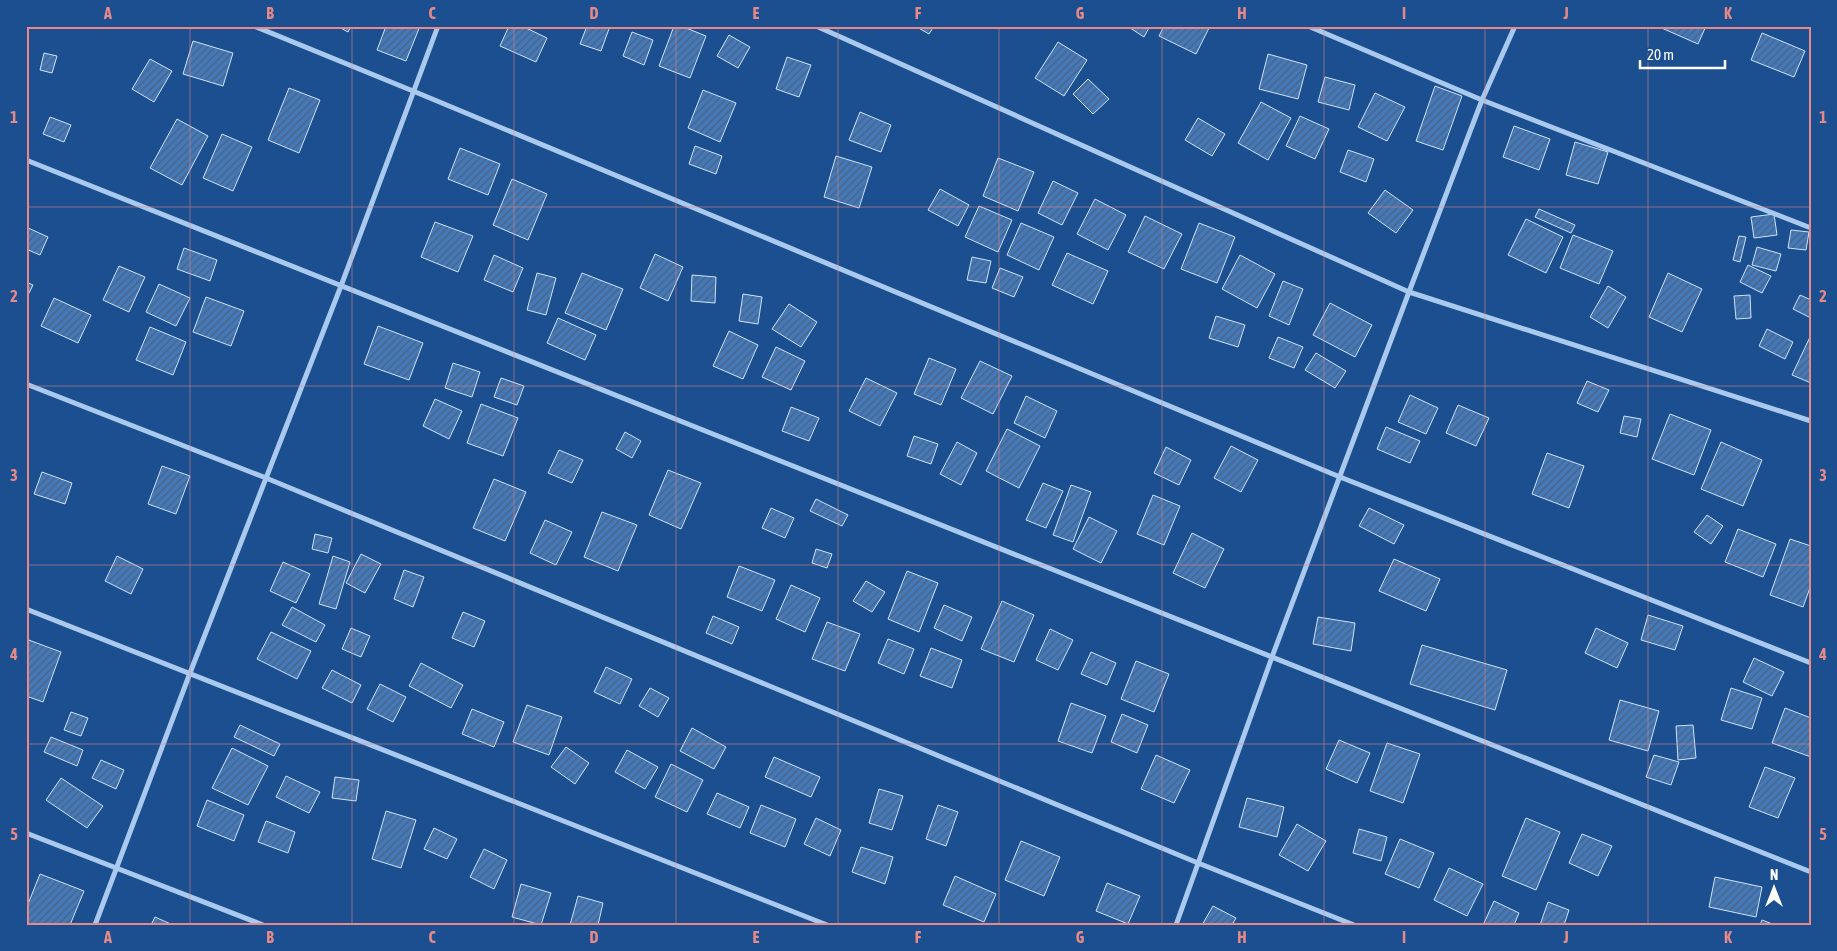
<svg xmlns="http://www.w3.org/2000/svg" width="1837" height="951" viewBox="0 0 1837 951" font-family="'Asap Condensed',sans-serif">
<defs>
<pattern id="building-hatch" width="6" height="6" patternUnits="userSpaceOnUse" patternTransform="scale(1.25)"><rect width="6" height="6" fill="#4478b7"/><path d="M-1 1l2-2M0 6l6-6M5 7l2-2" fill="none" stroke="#486282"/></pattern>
</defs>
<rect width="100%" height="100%" fill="#1b4f8f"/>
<!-- building -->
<path fill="url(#building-hatch)" stroke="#cfe3fa" d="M337,26H351L348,32Z
M386,26H420L406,61L377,50Z
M509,26H522L547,38L536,62L500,46Z
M587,26H610L601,51L580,44Z
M674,26H681L706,36L690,78L659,66Z
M915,26H934L929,34Z
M1127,26H1150L1144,37Z
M1164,26H1210L1196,54L1159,36Z
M1657,26H1706L1698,44Z
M632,32L653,40L644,65L623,56Z
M1762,33L1805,51L1794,77L1751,60Z
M729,35L750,47L738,68L717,56Z
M193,41L233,53L223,86L183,74Z
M1058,42L1087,60L1064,96L1035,78Z
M44,53L57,56L52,73L40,70Z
M1268,54L1307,65L1298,99L1259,89Z
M787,57L811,65L799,97L776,89Z
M150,59L172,71L154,102L132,89Z
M1325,77L1355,85L1349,110L1318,102Z
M1088,79L1109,99L1093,114L1073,94Z
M1435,86L1462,96L1443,150L1416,141Z
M289,88L320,100L299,153L268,140Z
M703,90L736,103L720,142L688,128Z
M1375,93L1405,107L1387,141L1358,127Z
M1261,102L1291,118L1268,160L1238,143Z
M860,112L891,125L881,152L849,140Z
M1300,116L1329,129L1315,159L1286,146Z
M50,117L71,125L64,142L43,134Z
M1198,118L1225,134L1212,156L1185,140Z
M177,119L208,136L182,185L150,168Z
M1514,126L1550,139L1539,170L1503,157Z
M222,134L252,147L233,191L203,178Z
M1575,142L1608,152L1598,184L1566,175Z
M695,146L722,156L716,174L689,164Z
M460,148L500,164L488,195L448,179Z
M1348,150L1374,159L1366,182L1340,172Z
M836,156L872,167L859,208L824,197Z
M998,158L1034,172L1018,211L983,196Z
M512,179L547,194L528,240L493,225Z
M1053,181L1078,193L1062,225L1038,213Z
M940,189L969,205L958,226L928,210Z
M1385,190L1413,210L1396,233L1368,213Z
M1095,199L1126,215L1108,250L1077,234Z
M979,206L1012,220L998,252L965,237Z
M1539,209L1575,225L1571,233L1535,217Z
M1774,214L1777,235L1754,238L1751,217Z
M1145,216L1182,234L1164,269L1128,252Z
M1526,219L1563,237L1546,273L1508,255Z
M435,222L473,236L458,272L421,257Z
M1021,223L1054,237L1039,270L1007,255Z
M1199,223L1235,237L1217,283L1181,269Z
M26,227L48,237L40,255L26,249Z
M1791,230L1809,232L1806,250L1788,248Z
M1573,235L1613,251L1599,284L1560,268Z
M1739,236L1746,237L1740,262L1733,260Z
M1757,247L1781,254L1776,271L1752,265Z
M184,248L217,260L210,281L177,269Z
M1067,253L1108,271L1093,304L1052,285Z
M655,254L683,267L668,301L640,288Z
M494,255L523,268L513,292L484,280Z
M1240,255L1275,274L1257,308L1222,289Z
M972,257L991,261L986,283L967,280Z
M1748,265L1771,276L1762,293L1740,282Z
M119,266L145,277L129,312L103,300Z
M1000,268L1023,277L1014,297L992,288Z
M537,273L556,278L546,315L527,310Z
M582,273L623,289L606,330L565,313Z
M1668,273L1702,289L1682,332L1649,317Z
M692,275L716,277L715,303L691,301Z
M1283,281L1303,289L1289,325L1269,316Z
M26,282L33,285L26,299Z
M159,284L190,298L176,326L146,312Z
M1608,286L1626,297L1608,328L1590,317Z
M743,294L762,297L758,324L739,321Z
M1750,295L1751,318L1736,319L1734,296Z
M1800,295L1811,300V318L1793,309Z
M206,297L244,311L231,346L193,332Z
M54,298L91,315L78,343L41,326Z
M1330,303L1372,325L1355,357L1313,335Z
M789,304L817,322L801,347L772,329Z
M1216,316L1245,325L1238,347L1209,338Z
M558,318L596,335L585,360L547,343Z
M378,326L423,343L409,380L364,364Z
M150,327L186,342L173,375L136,360Z
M1767,329L1793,342L1785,359L1759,346Z
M729,331L758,345L743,379L713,366Z
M1278,337L1303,347L1294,368L1269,358Z
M1810,337L1811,338V383L1792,375Z
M776,347L805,361L791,390L762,377Z
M1316,353L1346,371L1335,388L1305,370Z
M929,358L956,369L941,405L914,394Z
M980,361L1012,376L993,414L961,398Z
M453,363L480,372L472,397L445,388Z
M501,378L524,386L517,405L494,397Z
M866,378L897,393L880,426L849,411Z
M1587,381L1609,390L1598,412L1577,403Z
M1410,395L1438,408L1426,434L1398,422Z
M1026,396L1057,411L1045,438L1014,423Z
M435,399L462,411L449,439L423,426Z
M481,404L518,418L503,456L467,443Z
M1458,405L1489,418L1476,446L1446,433Z
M791,407L819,418L809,441L782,431Z
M1670,414L1711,430L1694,475L1652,459Z
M1624,416L1641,419L1637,437L1620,433Z
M1386,427L1420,441L1410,463L1377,449Z
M1007,429L1040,446L1019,488L986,471Z
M625,432L641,441L632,458L616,449Z
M914,436L938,444L931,464L907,456Z
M957,442L977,453L961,485L940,474Z
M1721,442L1762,460L1743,506L1701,489Z
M1231,446L1258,460L1241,492L1214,478Z
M1166,447L1191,460L1179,485L1154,473Z
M559,450L583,460L572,483L548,473Z
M1547,453L1584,466L1569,508L1532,494Z
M162,466L190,476L176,514L148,504Z
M668,470L701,483L681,529L649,515Z
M42,472L72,483L65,504L34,494Z
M494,479L526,492L505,541L473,528Z
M1043,483L1063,491L1046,528L1026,520Z
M1071,485L1091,492L1073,542L1053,535Z
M1153,495L1180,506L1164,545L1137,534Z
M816,499L848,515L842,526L810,511Z
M771,508L794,518L785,538L762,528Z
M1369,508L1404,525L1394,544L1359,526Z
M602,512L637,525L618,571L584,557Z
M1707,515L1723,526L1711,544L1694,532Z
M1089,517L1117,531L1101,563L1073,549Z
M545,520L572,532L556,565L530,553Z
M1738,529L1776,544L1763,577L1725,562Z
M1192,533L1224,549L1205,588L1173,573Z
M315,534L332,538L328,553L312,549Z
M1790,539L1811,546V585L1803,607L1770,595Z
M816,549L832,554L827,568L812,563Z
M361,554L381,564L365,593L346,583Z
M117,556L143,569L131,594L105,581Z
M333,556L350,562L336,609L319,604Z
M1394,559L1440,579L1426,611L1379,591Z
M283,562L310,574L296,603L270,591Z
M739,566L775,580L762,611L727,597Z
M404,570L424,577L413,607L394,599Z
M907,571L938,583L919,632L888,619Z
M866,581L885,592L872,612L853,601Z
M791,585L820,598L805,632L776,619Z
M1002,601L1034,615L1014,662L981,649Z
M944,605L972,617L962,641L934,628Z
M292,607L325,625L316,642L282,625Z
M463,612L485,621L474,647L452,638Z
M1648,615L1683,626L1675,650L1641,640Z
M713,616L739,627L732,644L706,633Z
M1318,617L1355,623L1351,651L1313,644Z
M827,622L860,634L845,671L812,659Z
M351,628L370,636L361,657L342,649Z
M1596,628L1628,643L1617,668L1585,653Z
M1050,629L1073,640L1058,670L1036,660Z
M271,632L311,651L297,679L257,659Z
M26,639L61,652L43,702L26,696Z
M888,639L914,649L904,674L878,663Z
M1422,645L1507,670L1495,710L1410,684Z
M931,648L962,660L952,688L920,676Z
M1091,652L1116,663L1107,685L1081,674Z
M1754,658L1784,672L1772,696L1743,682Z
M1136,661L1169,674L1154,712L1121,699Z
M421,663L463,685L451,708L409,686Z
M606,667L632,679L620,704L594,692Z
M332,670L361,685L352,703L322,688Z
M380,684L406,697L393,722L367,709Z
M650,688L669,698L658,717L639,706Z
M1731,688L1762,698L1752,729L1721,720Z
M1620,700L1659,711L1648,751L1609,740Z
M1071,703L1106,716L1092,753L1058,741Z
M527,705L562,717L549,755L513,742Z
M1785,708L1811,718V757L1772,743Z
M472,709L504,722L494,747L462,734Z
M71,712L88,718L81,736L64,730Z
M1122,714L1148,725L1137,753L1111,742Z
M240,725L280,744L274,756L234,737Z
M1693,725L1696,758L1678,760L1676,726Z
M692,728L726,747L714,769L680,751Z
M51,737L83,750L77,766L44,752Z
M1339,740L1370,753L1357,783L1326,769Z
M1387,743L1420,754L1403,803L1370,791Z
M566,747L589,763L575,784L551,767Z
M232,748L268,766L248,805L212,788Z
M627,750L658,767L645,789L615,772Z
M1156,755L1190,770L1174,803L1141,789Z
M1654,755L1679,762L1671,785L1646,777Z
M774,757L820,777L811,797L765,777Z
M101,760L124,770L116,789L92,778Z
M671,764L703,780L687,812L655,797Z
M1765,767L1795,778L1778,818L1749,807Z
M286,776L320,792L309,813L276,797Z
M335,777L359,780L356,801L332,798Z
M61,778L103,806L87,828L46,800Z
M879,789L903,796L892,830L869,823Z
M717,793L749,807L740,828L707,814Z
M1247,798L1284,807L1277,837L1239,827Z
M207,800L244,815L234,841L197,826Z
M761,805L796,819L785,847L750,833Z
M938,805L958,812L946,846L926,839Z
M386,811L416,820L401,868L372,859Z
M816,818L841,830L830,856L804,844Z
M1526,818L1560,832L1536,890L1502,876Z
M266,821L295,832L288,853L258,842Z
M1297,824L1326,841L1308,871L1279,855Z
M434,828L457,839L447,859L424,849Z
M1359,829L1387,837L1381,861L1353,853Z
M1582,834L1612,846L1598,876L1569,863Z
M1400,839L1434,853L1419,888L1385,874Z
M1021,841L1060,857L1044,896L1005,880Z
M861,847L893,857L885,884L852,872Z
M484,849L507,860L494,889L470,877Z
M1449,868L1483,884L1467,916L1434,900Z
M40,874L84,891L70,925H26V909Z
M955,876L996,894L984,922L943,905Z
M1715,877L1762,887L1756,917L1709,907Z
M1107,883L1140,896L1128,924L1096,911Z
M521,884L551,893L541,925L512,917Z
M578,896L603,903L598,925H570Z
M1494,901L1519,913L1514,925H1488L1484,923Z
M1548,902L1569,910L1564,925H1540Z
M1213,906L1236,918L1232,925H1202Z
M155,917L173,925H151Z
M1762,920L1775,925H1760Z"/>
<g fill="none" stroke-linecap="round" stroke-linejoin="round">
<!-- minor -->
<path stroke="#a9c9ee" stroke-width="5" d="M254,26L413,91L1340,477L1811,663
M816,26L1409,292L1811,421
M1308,26L1482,100L1811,228
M26,160L1811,872
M26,384L266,478L1198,863L1354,925
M26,609L827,925
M26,833L263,925
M95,925L190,673L341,286L438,26
M1176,925L1272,657L1409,292L1482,100L1515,26"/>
</g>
<!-- grid -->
<path fill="none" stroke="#e88989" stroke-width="1" stroke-opacity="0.55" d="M190,26V925M352,26V925M514,26V925M676,26V925M838,26V925M999,26V925M1162,26V925M1324,26V925M1485,26V925M1648,26V925M26,207H1811M26,386H1811M26,565H1811M26,744H1811"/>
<!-- border -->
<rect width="1837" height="951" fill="none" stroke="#1b4f8f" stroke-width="55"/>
<!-- north arrow -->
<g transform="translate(1774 888)" stroke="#1b4f8f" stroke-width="4" paint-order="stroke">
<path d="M0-4L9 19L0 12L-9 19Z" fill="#ffffff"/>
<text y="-8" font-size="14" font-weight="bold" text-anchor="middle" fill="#ffffff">N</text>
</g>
<!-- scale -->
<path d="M1640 60v8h85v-8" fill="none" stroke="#ffffff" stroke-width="2.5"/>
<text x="1647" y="60" font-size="15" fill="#ffffff" stroke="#1b4f8f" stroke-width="4" paint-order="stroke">20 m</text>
<rect x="28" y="28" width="1782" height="896" fill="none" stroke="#e88989" stroke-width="2"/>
<g font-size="16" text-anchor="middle" font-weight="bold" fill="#e88989">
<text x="108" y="19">A</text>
<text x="270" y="19">B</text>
<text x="432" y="19">C</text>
<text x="594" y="19">D</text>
<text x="756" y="19">E</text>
<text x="918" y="19">F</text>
<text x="1080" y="19">G</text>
<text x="1242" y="19">H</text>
<text x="1404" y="19">I</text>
<text x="1566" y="19">J</text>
<text x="1728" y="19">K</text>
<text x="14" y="123">1</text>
<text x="1823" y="123">1</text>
<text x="14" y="302">2</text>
<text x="1823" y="302">2</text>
<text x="14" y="481">3</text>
<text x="1823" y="481">3</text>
<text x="14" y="660">4</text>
<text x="1823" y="660">4</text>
<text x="14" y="840">5</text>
<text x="1823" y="840">5</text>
<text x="108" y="943">A</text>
<text x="270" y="943">B</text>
<text x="432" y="943">C</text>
<text x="594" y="943">D</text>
<text x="756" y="943">E</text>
<text x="918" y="943">F</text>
<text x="1080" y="943">G</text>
<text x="1242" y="943">H</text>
<text x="1404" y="943">I</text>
<text x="1566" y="943">J</text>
<text x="1728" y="943">K</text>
</g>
</svg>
